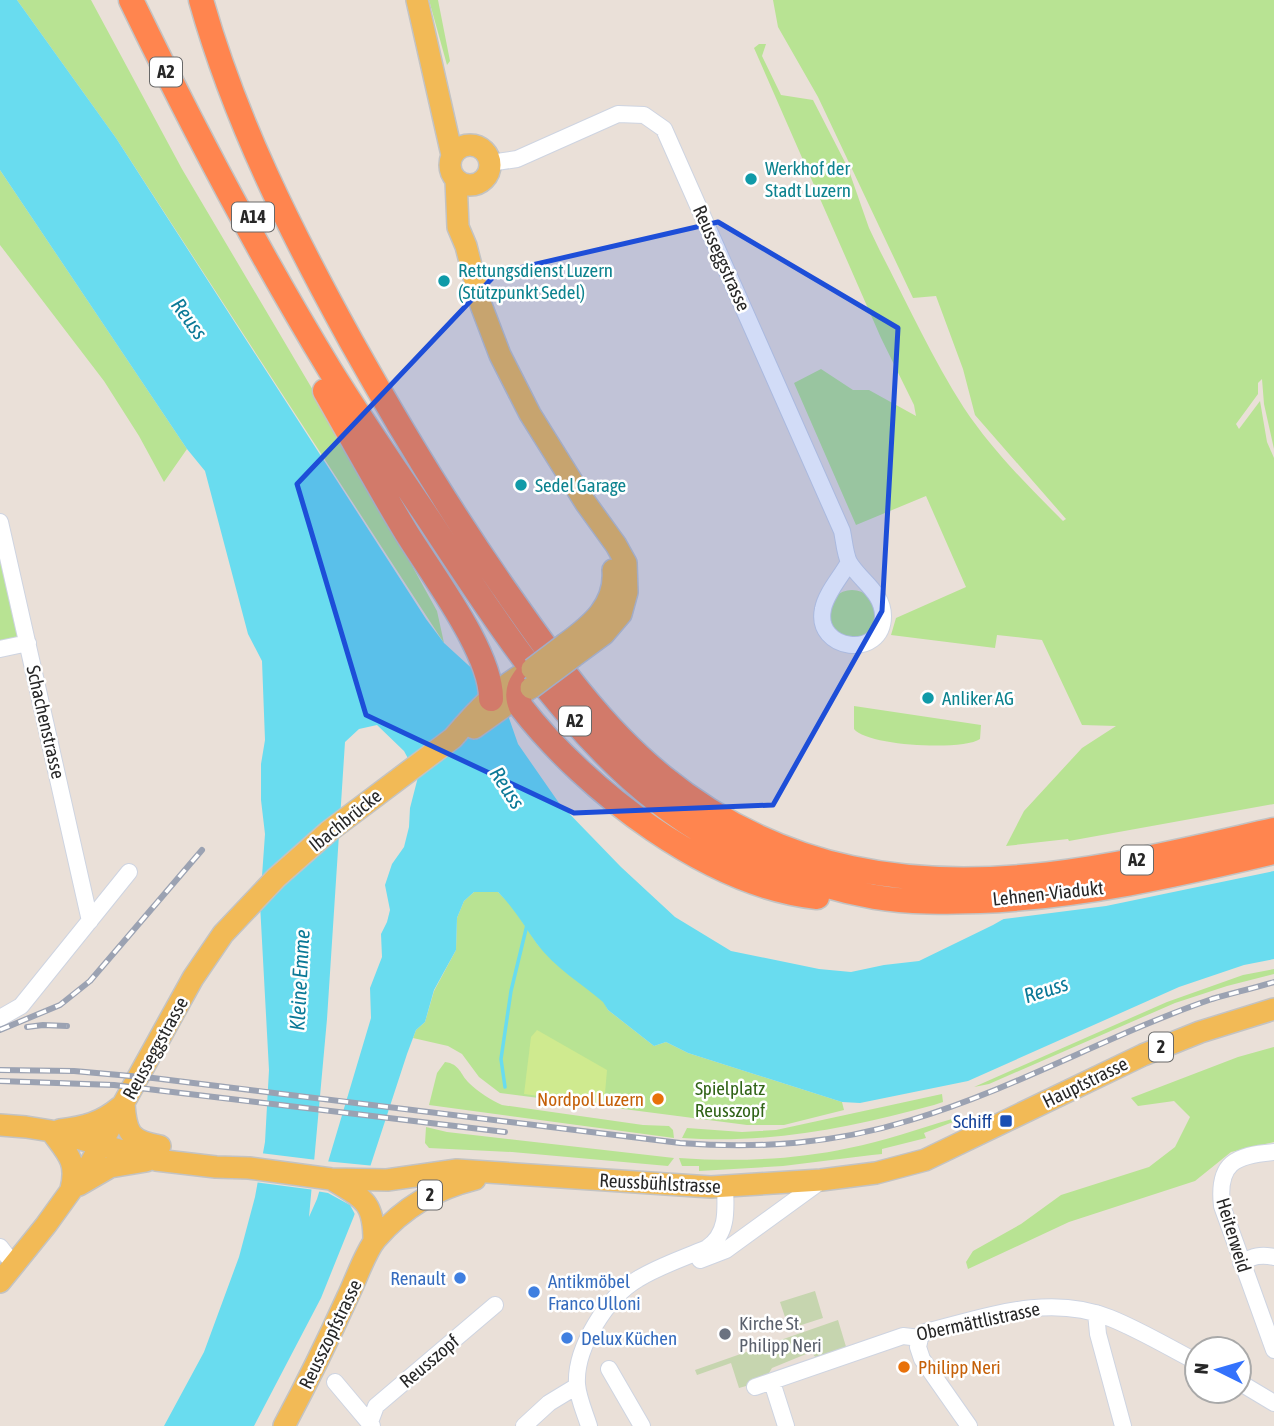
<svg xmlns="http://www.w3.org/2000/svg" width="1274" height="1426" viewBox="0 0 1274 1426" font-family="'Asap Condensed',sans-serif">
<rect width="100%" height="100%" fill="#eae0d8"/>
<!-- green -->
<path fill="#b8e393" d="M17,0H91L182,169L346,446L437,611L444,643L116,138Z
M429,0H438L450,61L447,65Z
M773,0H1274V449L1264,404L1262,379L1258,383V394L1236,424L1239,429L1260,401L1267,442L1274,458V804L1069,841L1068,839L1006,846L1024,811L1082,748L1116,726L1082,725L1042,640L997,635L995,648L891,635L896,618L966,587L926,496L856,525L794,383L821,369L853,390H869L916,416L914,405L881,338L754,48L759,44H766L762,56L781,95L813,100L848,168L869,228L880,251C907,303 932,358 964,408C992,450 1028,486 1063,521L1066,519L975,415L963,369L936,296L913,298L818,97L778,27Z
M0,170L187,449L164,482L139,436L104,381L0,245Z
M0,551L18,635L16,638L0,644Z
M828 614a24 24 0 1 1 48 0a24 24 0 1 1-48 0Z
M854,706L981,725L980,739C963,751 867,746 854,729Z
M474,892H498L511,905L538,945L604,1002L608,1010L654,1046L666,1042L688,1053L842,1102L844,1110L784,1125H747L500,1093L479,1077L462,1054L448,1046L413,1038L416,1030L425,1022L434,991L456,950L457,918L464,901Z
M1274,969V974L1227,986L1175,1003L989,1084L974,1087L1167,1002L1243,975Z
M1274,1047V1142L1231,1152L1195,1181L1069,1222L968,1269L966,1262L973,1251L1021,1224L1061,1195L1149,1167L1175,1147L1190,1117L1174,1101L1138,1106L1131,1098L1238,1057Z
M445,1062C460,1064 460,1074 469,1083C478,1092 491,1100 502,1105L643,1125L669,1126L673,1130L674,1138L429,1105L437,1073Z
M942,1094L943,1102L934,1105C848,1128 771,1144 682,1138L687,1128L742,1132L776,1130Z
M952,1119L953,1122L924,1133L926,1138L882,1149V1154L872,1155L783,1166L699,1171V1166H682L679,1158C735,1162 794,1160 849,1148C884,1141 918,1129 952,1119Z
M426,1127L447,1132L674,1158L668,1166L512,1152L429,1148L425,1143Z"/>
<!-- cemetery -->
<path fill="#c6d5af" d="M815,1291L823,1318L789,1329L780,1302Z
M838,1320L847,1350L817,1359L811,1352L772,1368L764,1381L739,1388L731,1363L697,1375L695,1370Z"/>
<!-- pitch -->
<path fill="#cfea8f" d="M537,1030L607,1070L604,1105L524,1094L531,1037Z"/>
<!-- water -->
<path fill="#69dcef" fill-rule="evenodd" d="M0,0H17L116,138L426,619L444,643L501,695L518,744L559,803L621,867L675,917L731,951L819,969L851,972L884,965L919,961L993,925L1092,869L1274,824V959L1244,965L1179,987L968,1081L860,1103L842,1102L688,1053L666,1042L654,1046L608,1010L603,1002C582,984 554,967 537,944C524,926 514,908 498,892H474L464,901L457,918L456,950L434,990L425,1022L416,1030L407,1054L354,1216L321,1298L254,1426H164L204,1352L239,1257L255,1197L265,1142L269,1070L260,904L265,834L261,800V764L265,740L262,661L248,634L205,471L187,449L0,170ZM377,725L404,751L418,777L410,808L409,827L404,847L392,864L385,885L390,910L387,922L381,934L382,957L370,988L371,1018L317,1199L309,1217L327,1019L345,742L359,729Z"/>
<!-- pier -->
<path fill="#eae0d8" d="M1274,820V871L1106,906L996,920L1090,866Z
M260,1153L317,1160L315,1190L254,1182Z
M324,1161L375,1166L357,1218L350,1205L328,1193L316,1191Z"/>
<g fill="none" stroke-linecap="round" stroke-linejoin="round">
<!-- stream -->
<path stroke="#69dcef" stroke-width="3.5" d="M505,1087L501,1059L511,991L527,925"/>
<!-- minor casing -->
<g stroke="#ced4e1" stroke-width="18">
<path id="minor" d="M490,163L517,159L618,114L644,115L664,129L842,531C844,540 845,554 849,562C860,581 883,592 883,616C883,660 814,651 823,609C826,593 841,577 849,562
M0,522L90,921
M0,649L28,643
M0,1018L21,1006L129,872
M1274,1152C1235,1155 1217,1163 1222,1206L1274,1350
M0,1247L14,1265
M700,1260L726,1250L821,1181
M1241,1263C1253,1256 1261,1254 1274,1257
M1096,1313L1098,1334L1123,1426
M920,1338L918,1347L922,1359L969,1426
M609,1369L642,1426
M335,1382L372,1426
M772,1382L786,1426
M1239,1382L1274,1403
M755,1387L903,1336L920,1338L925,1332C986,1317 1049,1293 1110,1318C1140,1330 1168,1347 1197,1362
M370,1422L376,1406L495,1305
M524,1426L549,1403L577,1386
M589,1426C585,1413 578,1398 577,1384C575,1348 607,1297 638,1279C659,1266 684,1258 707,1248C728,1234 726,1210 725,1187"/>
</g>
<!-- major casing -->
<g stroke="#c3c3c3" stroke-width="24">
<path id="major" d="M417,0L452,155
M450 165a20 20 0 1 1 40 0a20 20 0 1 1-40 0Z
M456,180L458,227L466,246L481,305L500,355L530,414L585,502L616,545L626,563L627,592L621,614L604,634L574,656
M565,644C591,625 616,605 613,570
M474,728L530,688
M124,1104C126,1133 130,1141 160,1146
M0,1125L26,1127L51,1131L156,1160L216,1167L249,1168L331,1179L387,1180L457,1170L711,1187L821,1180L876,1173L925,1160L1143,1055L1200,1032L1274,1009
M60,1130C84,1127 101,1123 120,1107
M51,1131C67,1153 78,1161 71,1189
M333,1180C364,1199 374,1202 374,1241
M79,1185L110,1167L146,1161
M0,1282L46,1225L90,1164L193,978L223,934L276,878L328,832L453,738C475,712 501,684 532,669
M284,1426C307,1383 328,1340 348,1296C356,1280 365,1252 376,1239C404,1207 435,1189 475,1179"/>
</g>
<!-- highway casing -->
<g stroke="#c3c3c3" stroke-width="27">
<path id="highway" d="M131,0C192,126 257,250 330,370C361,420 395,469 428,518C488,609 549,705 631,779C699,840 785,881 875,897C910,903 945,902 980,901C1080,897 1177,875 1274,852
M201,0C235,121 291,232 351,341C398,425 448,508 503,587C550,654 598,725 663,777C717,821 782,853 851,868C993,899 1136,861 1274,830
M325,391C352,438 378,486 406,532C431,573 492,653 491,699
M532,669C521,681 514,691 521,707C586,791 710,886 817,897"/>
</g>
<!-- minor -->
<use href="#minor" stroke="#fff" stroke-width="16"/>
<!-- major -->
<use href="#major" stroke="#f2ba56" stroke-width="21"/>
<!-- highway -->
<use href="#highway" stroke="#ff854f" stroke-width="24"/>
<!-- rail casing -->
<g stroke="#9ba2b2" stroke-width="6">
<path id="rail" d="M27,1027L43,1025L67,1026
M0,1030L60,1005L90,981L202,850
M0,1070L74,1071L153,1078L680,1143C760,1149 833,1144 911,1120C1015,1089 1110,1034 1212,999C1233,993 1254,988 1274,982
M0,1081L114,1085L505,1132"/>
</g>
<!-- rail -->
<use href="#rail" stroke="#fff" stroke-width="3.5" stroke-dasharray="10" stroke-linecap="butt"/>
<!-- major-bridge casing -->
<g stroke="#c3c3c3" stroke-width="24" stroke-linecap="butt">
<path id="major-bridge" d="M532,669L565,644
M531,688L574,656"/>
</g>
<!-- major-bridge -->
<use href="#major-bridge" stroke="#f2ba56" stroke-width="21"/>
</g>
<!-- marked area -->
<path fill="#1d4ed8" fill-opacity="0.2" stroke="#1d4ed8" stroke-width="5" stroke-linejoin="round" d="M718,222L898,328L882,611L773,805L574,813L366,715L297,484L497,273Z"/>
<!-- markers -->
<g fill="#0f9aa8" stroke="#fff" stroke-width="2.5">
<circle cx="751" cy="179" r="7"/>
<circle cx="444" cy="281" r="7"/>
<circle cx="521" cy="485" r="7"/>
<circle cx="928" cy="698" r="7"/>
</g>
<g fill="#e8710a" stroke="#fff" stroke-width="2.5">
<circle cx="658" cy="1099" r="7"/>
<circle cx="904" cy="1367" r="7"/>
</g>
<rect fill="#1a4fb4" stroke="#fff" stroke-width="2.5" x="999" y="1114" width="14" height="14" rx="3.5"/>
<g fill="#3f7fe0" stroke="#fff" stroke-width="2.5">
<circle cx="460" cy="1278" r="7"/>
<circle cx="534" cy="1292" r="7"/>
<circle cx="567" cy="1338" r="7"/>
</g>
<circle fill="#6b7280" stroke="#fff" stroke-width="2.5" cx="725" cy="1334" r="7"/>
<g text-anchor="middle" stroke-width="5" stroke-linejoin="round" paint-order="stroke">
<!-- shield labels -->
<g fill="#fff" stroke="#686868" stroke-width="2">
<rect x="150" y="57.5" width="32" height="29" rx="5"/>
<rect x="232" y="202.5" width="42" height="29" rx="5"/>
<rect x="559" y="706.5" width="32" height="29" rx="5"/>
<rect x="1121" y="845.5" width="32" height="29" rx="5"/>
<rect x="1149" y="1032.5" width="24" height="29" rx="5"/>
<rect x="418" y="1180.5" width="24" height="29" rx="5"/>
</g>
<g font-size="18" font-weight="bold" fill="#272727">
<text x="166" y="78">A2</text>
<text x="253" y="223">A14</text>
<text x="575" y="727">A2</text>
<text x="1137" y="866">A2</text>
<text x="1161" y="1053">2</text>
<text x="430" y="1201">2</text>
</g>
<!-- culture labels -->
<g font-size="19" fill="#0d838f" stroke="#fff" text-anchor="start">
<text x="765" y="175">Werkhof der<tspan x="765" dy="22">Stadt Luzern</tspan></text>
<text x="458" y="277">Rettungsdienst Luzern<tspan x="458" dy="22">(Stützpunkt Sedel)</tspan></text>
<text x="535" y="492">Sedel Garage</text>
<text x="942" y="705">Anliker AG</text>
</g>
<!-- street labels -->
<g font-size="19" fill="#272727" stroke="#fff">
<text transform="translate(722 258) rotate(66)" y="7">Reusseggstrasse</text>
<text transform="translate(46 722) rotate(77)" y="7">Schachenstrasse</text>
<text transform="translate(345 820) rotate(-39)" y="7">Ibachbrücke</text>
<text transform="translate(1048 893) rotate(-6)" y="7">Lehnen-Viadukt</text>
<text transform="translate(155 1048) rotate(-61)" y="7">Reusseggstrasse</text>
<text transform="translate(1085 1082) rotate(-26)" y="7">Hauptstrasse</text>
<text transform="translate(660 1183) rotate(3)" y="7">Reussbühlstrasse</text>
<text transform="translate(1234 1235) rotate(73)" y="7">Heiterweid</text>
<text transform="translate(978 1321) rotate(-12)" y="7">Obermättlistrasse</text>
<text transform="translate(330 1334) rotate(-64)" y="7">Reusszopfstrasse</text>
<text transform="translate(429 1361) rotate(-40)" y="7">Reusszopf</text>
</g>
<!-- park labels -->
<g font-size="19" fill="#316418" stroke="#fff">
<text x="730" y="1095">Spielplatz<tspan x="730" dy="22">Reusszopf</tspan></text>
</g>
<!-- food labels -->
<g font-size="19" fill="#c56008" stroke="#fff" text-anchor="end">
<text x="644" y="1106">Nordpol Luzern</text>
<text x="918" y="1374" text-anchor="start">Philipp Neri</text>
</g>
<!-- transit labels -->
<g font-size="19" fill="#164399" stroke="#fff" text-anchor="end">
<text x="992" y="1128">Schiff</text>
</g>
<!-- shop labels -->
<g font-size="19" fill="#366cbe" stroke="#fff" text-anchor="start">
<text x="446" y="1285" text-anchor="end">Renault</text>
<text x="548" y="1288">Antikmöbel<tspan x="548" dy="22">Franco Ulloni</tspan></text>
<text x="581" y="1345">Delux Küchen</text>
</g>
<!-- worship labels -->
<g font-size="19" fill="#5b616d" stroke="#fff" text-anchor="start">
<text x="739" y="1330">Kirche St.<tspan x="739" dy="22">Philipp Neri</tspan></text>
</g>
<!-- water labels -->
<g font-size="21" font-style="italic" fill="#0b7997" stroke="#fff">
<text transform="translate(189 319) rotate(54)" y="7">Reuss</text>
<text transform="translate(507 788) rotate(57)" y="7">Reuss</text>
<text transform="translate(300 980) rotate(-87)" y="7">Kleine Emme</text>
<text transform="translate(1046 990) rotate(-18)" y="7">Reuss</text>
</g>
</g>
<!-- north arrow -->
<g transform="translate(1218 1370) rotate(275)"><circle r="33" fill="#ffffff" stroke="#a9a9a9" stroke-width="2"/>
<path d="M0-5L12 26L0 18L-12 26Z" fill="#3472fc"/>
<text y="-10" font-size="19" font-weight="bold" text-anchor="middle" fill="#272727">N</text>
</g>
</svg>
